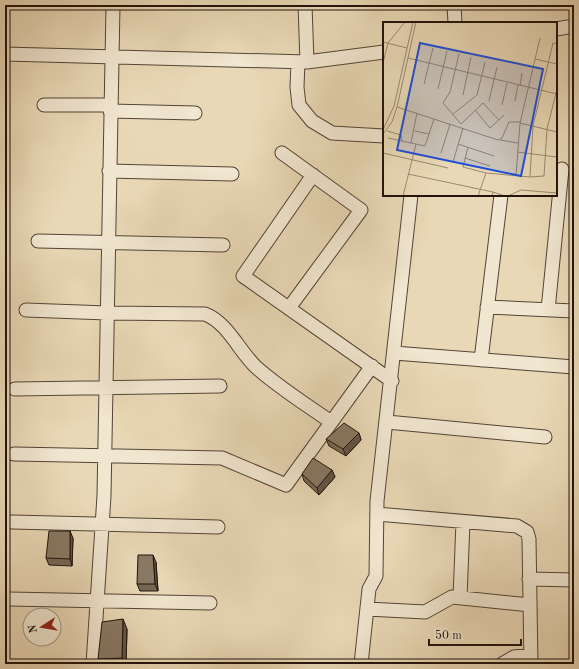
<svg xmlns="http://www.w3.org/2000/svg" width="579" height="669" viewBox="0 0 579 669" font-family="'Old Standard TT',serif">
<rect width="100%" height="100%" fill="#e9d8b6"/>
<filter id="stains"><feTurbulence type="fractalNoise" baseFrequency=".005" numOctaves="4"/><feColorMatrix values="0 0 0 0 .2 0 0 0 0 .09 0 0 0 0 .02 0 0 0 .5 -.17"/></filter>
<radialGradient id="worn" r=".72"><stop offset=".6" stop-color="#630" stop-opacity="0"/><stop offset="1" stop-color="#630" stop-opacity=".3"/></radialGradient>
<g fill="none" stroke-linecap="round" stroke-linejoin="round">
<!-- minor casing -->
<g stroke="#534436" stroke-width="15">
<path id="minor" d="M305,5L307,62
M454,5L455,23
M556,29L574,26
M5,54L307,62L384,52
M298,62L297,87L299,105L312,121L332,133L384,136
M44,105H110
M110,111L195,113
M282,153L361,210L289,308
M109,171L232,174
M313,175L243,276L392,381
M38,241L223,245
M487,307L574,311
M26,310L107,313L205,314C228,323 239,351 256,367C278,387 307,405 331,422
M548,310L562,169
M394,353L574,367
M481,360L501,195
M15,389L220,386
M387,422L545,437
M14,454L222,458L286,485L372,366
M377,514L517,526L527,532L529,539L531,664
M12,522L218,527
M529,579L574,580
M460,598L463,522
M9,599L210,603
M367,609L425,612L452,597L530,605
M93,664L104,496L113,5
M361,664L369,589L376,576L377,501L411,195
M502,664L514,657L531,655"/>
</g>
<!-- minor -->
<use href="#minor" stroke="#f1e6d0" stroke-width="13"/>
</g>
<!-- wall -->
<path fill="#766856" stroke="#21130c" d="M359,433L361,440L346,456L329,446L326,439Z
M332,470L335,477L319,495L304,481L302,474Z
M73,538L72,566L49,565L46,558Z
M156,562L158,591H140L137,584Z
M127,629L126,664H100L98,659Z"/>
<!-- shaded-wall -->
<path fill="#605546" stroke="#21130c" d="M359,433L361,440L346,456L343,449Z
M332,470L335,477L319,495L317,488Z
M70,531L73,538L72,566L70,559Z
M153,555L156,562L158,591L155,584Z
M123,619L127,629L126,664H125L122,658Z"/>
<!-- building -->
<path fill="#897964" stroke="#21130c" d="M344,423L359,433L343,449L326,439Z
M313,458L332,470L317,488L302,474Z
M49,531H70V559L46,558Z
M138,555H153L155,584H137Z
M123,619L122,658L98,659L102,622Z"/>
<!-- overview -->
<g transform="translate(383 22)">
<rect width="174" height="174" fill="#e9d8b6"/>
<path fill="none" stroke="#998972" stroke-width="1" d="M0,20L24,26M76,32L67,70L60,81L78,102M25,36L174,72M152,37L174,42M0,41L5,21L22,0M41,62L50,26M137,64L139,51M55,67L64,29M80,73L88,35M106,79L114,45M132,79L135,63M119,83L124,61M14,85L115,118L119,116L126,100H137M92,88L107,106L121,93M70,92L94,73L102,40M137,101L174,110M78,102L100,81L116,98M0,108L11,84L30,0M4,109L18,113L19,119M32,109L46,112M0,112L9,100L14,85L33,0M5,116L42,124L51,97M117,118L135,121M28,121L34,91M75,122L111,134M85,125L80,145L103,151M134,130L174,135M0,131L65,146M58,131L67,102M82,136L107,144M70,140L80,106M25,152L110,170L109,174M133,154L137,101L157,16M147,155L161,154L164,107L174,67M110,170L122,174M20,174L33,122M95,174L103,151L147,155L150,104L170,21L174,22M125,174L138,168L174,171"/>
<path fill="#1d4ed8" fill-opacity="0.15" stroke="#1d4ed8" stroke-width="2" d="M37,21L160,47L138,154L14,128Z"/>
<rect width="174" height="174" fill="none" stroke="#21130c" stroke-width="2"/>
</g>
<!-- margin -->
<rect width="579" height="669" fill="none" stroke="#e9d8b6" stroke-width="20"/>
<rect x="6" y="6" width="567" height="657" fill="none" stroke="#21130c" stroke-width="2"/>
<rect x="10" y="10" width="559" height="649" fill="none" stroke="#21130c"/>
<!-- north arrow -->
<g transform="translate(42 627) rotate(258)"><circle r="19" fill="#f1e6d0" stroke="#9e9282"/>
<path d="M0-3L7 15L0 10L-7 15Z" fill="#8f2418"/>
<text y="-6" font-size="11" font-weight="bold" text-anchor="middle" fill="#21130c">N</text>
</g>
<!-- scale -->
<path d="M429 639v6h92v-6" fill="none" stroke="#21130c" stroke-width="2"/>
<text x="435" y="639" font-size="12" fill="#21130c" stroke="#f1e6d0" stroke-width="3" paint-order="stroke">50 m</text>
<rect width="100%" height="100%" filter="url(#stains)"/>
<rect width="100%" height="100%" fill="url(#worn)"/>
</svg>
